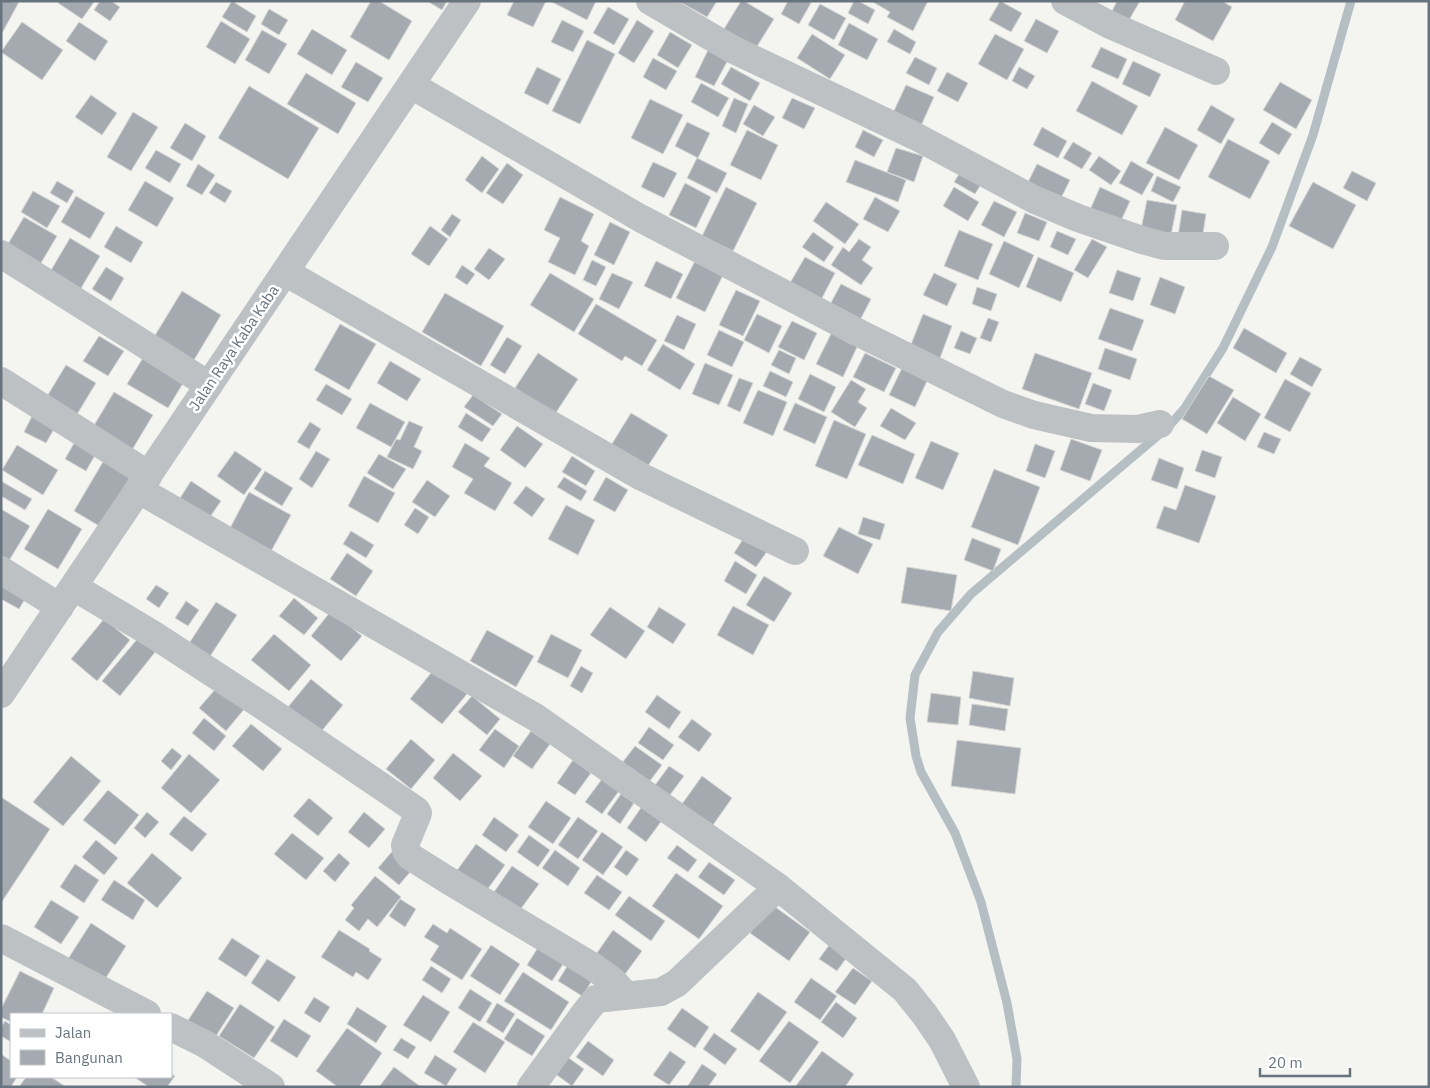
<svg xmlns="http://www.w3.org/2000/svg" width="1430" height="1088" viewBox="0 0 1430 1088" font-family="'IBM Plex Sans',sans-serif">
<rect width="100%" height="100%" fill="#f4f4f1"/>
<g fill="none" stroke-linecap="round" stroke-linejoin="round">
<!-- stream -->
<path stroke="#b5bfc3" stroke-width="9" d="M1016,1087L1017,1059L1007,1003L981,902L955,833L921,772L916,756L910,718L915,675L938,632L971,594L1169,426L1185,408L1223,348L1272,247L1313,135L1351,1"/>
</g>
<!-- building -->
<path fill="#a4aaaf" stroke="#d5d6d4" d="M1,1L19,2L1,35Z
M59,1H93L94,2L82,19L58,3Z
M100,1H111L120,7L110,21L94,10Z
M232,1L256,16L247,32L222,17Z
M371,1H379L412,21L389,60L350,37Z
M427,1H447L442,10Z
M514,1H546L533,27L507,15Z
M550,1H596L587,20Z
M678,1H717L707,17Z
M741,1H744L774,19L756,48L724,29Z
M788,1H808L811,3L799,24L781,14Z
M854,1H858L875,10L868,24L848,13Z
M871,1H928L913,31L887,17L890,12Z
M1000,1L1022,13L1011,32L989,20Z
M1117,1H1140L1129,20L1112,11Z
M1185,1H1222L1232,7L1213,41L1175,20Z
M820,4L846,18L834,40L808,25Z
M608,7L629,19L614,45L593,33Z
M269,9L288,20L279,35L261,24Z
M1036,19L1059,31L1047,53L1024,41Z
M562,20L584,31L573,52L551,42Z
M637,20L654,31L634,63L618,53Z
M221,21L250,39L235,64L206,47Z
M22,22L63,50L42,80L1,52Z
M79,22L108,41L95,61L66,41Z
M849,23L878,39L867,60L838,45Z
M312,29L347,50L332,75L297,54Z
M894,29L916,42L910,54L887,42Z
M262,30L287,44L269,74L245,60Z
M670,32L692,45L678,68L657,55Z
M812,34L845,55L830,79L797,58Z
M995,34L1024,49L1007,80L978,64Z
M587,40L615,54L580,124L552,111Z
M1101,47L1127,59L1118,79L1091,67Z
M708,50L728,60L714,86L695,77Z
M915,57L937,68L929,85L906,73Z
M653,58L677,71L666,90L643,77Z
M1133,61L1161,74L1150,97L1122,84Z
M356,62L383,78L368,102L341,87Z
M537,67L561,79L548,105L524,93Z
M731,67L760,83L750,101L721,84Z
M1019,67L1035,76L1027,89L1012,81Z
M947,72L968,83L958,102L937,91Z
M306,73L356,103L338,134L287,104Z
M1092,81L1138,106L1122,135L1076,111Z
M1280,82L1312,100L1296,129L1263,110Z
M701,83L729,98L718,117L691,102Z
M906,85L934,97L920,128L892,115Z
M249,86L319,128L288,179L218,138Z
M91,95L117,113L102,135L75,117Z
M734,98L748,104L736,133L722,126Z
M792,98L815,108L804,129L782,118Z
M650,99L683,115L663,154L631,138Z
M754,105L775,117L763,136L743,124Z
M1211,105L1235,119L1221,144L1197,130Z
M133,112L158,127L131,171L107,157Z
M687,122L710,133L698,158L675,146Z
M1272,122L1292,134L1279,155L1259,143Z
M185,123L206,136L192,161L170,148Z
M1042,127L1067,141L1058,158L1033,145Z
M1165,127L1198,145L1179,180L1146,163Z
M747,130L778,145L761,180L730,165Z
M863,130L883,140L874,157L855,147Z
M1228,139L1270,161L1250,199L1208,177Z
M1073,142L1092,153L1082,169L1063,158Z
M896,148L923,156L914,182L887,172Z
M156,150L181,164L170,183L145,168Z
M482,156L499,169L482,193L465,180Z
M1099,156L1121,171L1111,185L1089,170Z
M697,158L727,173L717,193L687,178Z
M855,160L906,180L898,202L846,182Z
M1131,161L1154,174L1142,195L1119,183Z
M653,162L677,173L664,198L641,187Z
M507,163L523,175L503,204L486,193Z
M198,164L215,175L202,195L186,186Z
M1037,164L1070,180L1056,208L1023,192Z
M961,171L982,183L975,194L954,182Z
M1352,171L1376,183L1367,201L1343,188Z
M1157,176L1181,187L1173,202L1151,191Z
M57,181L74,191L67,203L50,193Z
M145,181L174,198L157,227L128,210Z
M216,182L232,191L225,203L209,193Z
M1313,182L1356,205L1333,249L1289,226Z
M685,183L711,197L696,228L669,215Z
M726,187L757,203L733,251L702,236Z
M954,187L979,202L968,221L943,206Z
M1100,187L1130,201L1116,232L1086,219Z
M33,191L60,206L47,228L21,212Z
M76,196L105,213L90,239L61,222Z
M560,197L594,214L581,241L589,246L575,275L548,262L560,238L544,230Z
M875,197L900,211L888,232L863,219Z
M1147,200L1177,205L1169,245L1139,239Z
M994,201L1017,212L1004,237L981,225Z
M826,202L859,224L845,244L813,221Z
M1182,210L1206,214L1201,247L1177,243Z
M1025,213L1047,222L1039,241L1017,233Z
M452,214L461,220L450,237L441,230Z
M24,217L57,236L35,273L2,254Z
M610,222L630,232L614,265L594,255Z
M116,226L143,242L131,263L104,247Z
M430,226L448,239L429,266L411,254Z
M959,230L993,244L978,280L944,266Z
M1057,231L1076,239L1068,255L1050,247Z
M813,232L834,247L824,262L802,247Z
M70,238L100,256L77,295L47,277Z
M859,239L871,247L862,260L873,268L861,285L831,265L843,247L849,252Z
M1092,239L1107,247L1088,278L1074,270Z
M1004,241L1034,255L1019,288L989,274Z
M489,248L505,259L489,280L474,269Z
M805,257L835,273L821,300L790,283Z
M1038,257L1074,273L1061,302L1026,287Z
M696,259L724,273L705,312L676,298Z
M592,260L606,267L596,286L583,280Z
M656,261L683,274L671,299L644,286Z
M462,265L475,274L467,285L455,277Z
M106,267L124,278L111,301L92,289Z
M1117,270L1141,278L1133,301L1109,293Z
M550,273L594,299L574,332L530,305Z
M612,273L633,282L619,309L599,299Z
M934,273L957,284L947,306L923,295Z
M1160,277L1185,287L1175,314L1150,305Z
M841,284L871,299L857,326L827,310Z
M977,287L997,294L991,311L972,304Z
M736,290L760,301L743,336L719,325Z
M182,291L221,315L194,360L154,337Z
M445,293L504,326L481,366L422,332Z
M596,304L657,340L642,366L625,356L622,361L578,334Z
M1110,308L1144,320L1132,351L1098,339Z
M757,314L782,326L769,353L744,340Z
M923,314L952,326L940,358L910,347Z
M677,315L696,324L684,350L664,341Z
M988,318L999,322L991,342L980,338Z
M792,321L817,333L804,360L778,347Z
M340,324L376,344L349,390L314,370Z
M1244,328L1287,353L1276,373L1233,348Z
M719,330L744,342L732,367L707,355Z
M961,331L977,338L970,354L954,348Z
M832,332L858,345L843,377L816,364Z
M99,336L124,351L108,376L83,361Z
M507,337L522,346L505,374L490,365Z
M663,344L695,364L680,390L647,370Z
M1105,348L1137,359L1130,380L1098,369Z
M779,350L796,358L789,374L771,365Z
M538,353L578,379L555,414L515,388Z
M865,353L896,368L884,392L853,377Z
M1035,353L1092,373L1079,409L1022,389Z
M144,356L185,380L168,408L127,384Z
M1300,357L1322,369L1312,387L1290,374Z
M390,361L421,379L407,401L377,383Z
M705,363L733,375L719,405L692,394Z
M66,365L96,383L76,416L46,398Z
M902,368L927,381L915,407L889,395Z
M770,371L793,382L786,397L763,386Z
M810,374L836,387L824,412L798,399Z
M1209,376L1234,390L1207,434L1182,419Z
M739,378L753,383L740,412L727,406Z
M1285,379L1311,393L1290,432L1264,418Z
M851,380L866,389L858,402L867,408L855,427L831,412Z
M1093,383L1112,390L1104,411L1085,404Z
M326,384L352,399L342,415L316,400Z
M758,390L787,402L773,436L743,423Z
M114,392L153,415L129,455L90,432Z
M473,395L502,414L493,426L464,407Z
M1233,397L1261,414L1245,441L1217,423Z
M370,403L405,422L391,447L356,428Z
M795,403L827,417L815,444L783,430Z
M891,408L916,423L905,440L880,426Z
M34,412L57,424L46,443L24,432Z
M466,413L491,429L482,442L458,427Z
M631,413L668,435L646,469L610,447Z
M834,420L866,434L847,479L815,466Z
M409,421L423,427L414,447L422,451L413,469L387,457L396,439L400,440Z
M310,422L321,429L309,449L297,442Z
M517,426L543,444L525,468L500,450Z
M1264,432L1281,439L1274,454L1257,447Z
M872,435L915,454L903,484L858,465Z
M77,438L98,450L86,471L65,459Z
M1071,439L1102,450L1090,481L1060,470Z
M931,441L959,453L943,490L915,478Z
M465,443L490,458L484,466L512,483L495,511L464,493L473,479L452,467Z
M1035,444L1055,451L1045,478L1026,471Z
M17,445L58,470L43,495L2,470Z
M1202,450L1222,457L1215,478L1195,471Z
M235,451L262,469L244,495L217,476Z
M316,451L330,459L312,488L299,479Z
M379,454L406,469L393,489L367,473Z
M107,455L134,471L101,527L74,511Z
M572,456L595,471L586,486L562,472Z
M1159,458L1184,468L1177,489L1151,480Z
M994,469L1040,487L1018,545L971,527Z
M265,471L293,488L282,506L254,489Z
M364,476L395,493L378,523L348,506Z
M564,477L587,491L581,501L557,487Z
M606,477L628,490L615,512L593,500Z
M427,480L450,496L435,517L412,502Z
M1,481L32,499L25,510L1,496Z
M191,481L221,501L210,517L180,498Z
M1185,485L1216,496L1199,543L1156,528L1164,506L1176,510Z
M526,486L545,499L532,517L513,503Z
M249,492L291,515L270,553L229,530Z
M566,505L595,520L578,555L548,539Z
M415,508L429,517L418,534L404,525Z
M1,509L30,526L7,564L1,560Z
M48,509L82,529L58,569L24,549Z
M863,517L885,524L880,540L858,534Z
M839,527L873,544L858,574L823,556Z
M351,531L374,545L366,558L343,544Z
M745,536L768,550L756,567L734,553Z
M972,538L1001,549L993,571L964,560Z
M347,553L373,571L356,596L330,579Z
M735,561L757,575L746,594L724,581Z
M907,567L957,575L951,611L901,603Z
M1,575L29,592L19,609L1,599Z
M764,576L792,593L774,622L746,605Z
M156,585L169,593L159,608L146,599Z
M294,598L318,618L304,635L279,616Z
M186,601L199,610L188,626L175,618Z
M216,602L237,615L205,664L184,651Z
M733,606L769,625L753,655L717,635Z
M610,607L645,631L626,659L590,635Z
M659,607L686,624L673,644L647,627Z
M331,611L362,636L341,661L311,636Z
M104,619L130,640L97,681L71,659Z
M487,630L534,656L516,687L470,661Z
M274,634L311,665L289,691L251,660Z
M551,634L582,650L568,678L537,662Z
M139,637L156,651L120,696L102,681Z
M581,666L593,673L582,693L570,686Z
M435,668L467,694L442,724L410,699Z
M973,671L1014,678L1010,706L969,698Z
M311,679L343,705L320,733L288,707Z
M219,685L246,707L226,731L199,708Z
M931,693L961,697L958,725L927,722Z
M657,695L681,712L669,729L645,712Z
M472,696L500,719L487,735L458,712Z
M972,704L1008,709L1005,731L969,725Z
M204,718L226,736L214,751L192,733Z
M692,719L712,734L699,752L678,737Z
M251,724L282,749L263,771L232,746Z
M649,727L674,745L663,760L638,743Z
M495,729L519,746L504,768L479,750Z
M531,731L550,744L532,769L513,756Z
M411,739L435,760L411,789L386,769Z
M957,740L1021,748L1015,794L951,786Z
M635,746L662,765L649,782L622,763Z
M172,748L182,756L171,770L161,761Z
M453,753L482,776L460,801L433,778Z
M189,754L220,780L191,813L161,788Z
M71,756L101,781L63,826L33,802Z
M573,760L591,773L575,795L557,783Z
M669,766L684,776L667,799L653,788Z
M702,776L732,798L713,825L682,804Z
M602,779L619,791L602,814L585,802Z
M108,790L139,815L115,845L83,820Z
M621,794L634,803L620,824L607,814Z
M1,797L50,829L1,903Z
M309,798L333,818L318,836L293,816Z
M546,801L571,818L553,844L528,827Z
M643,805L663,819L646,842L627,828Z
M147,812L159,822L145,838L134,828Z
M364,812L385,829L369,848L348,832Z
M184,816L207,834L192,852L169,834Z
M494,817L519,835L506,852L482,835Z
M578,817L598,831L578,859L558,845Z
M602,832L623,847L603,875L582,860Z
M292,833L324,858L306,880L274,854Z
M529,835L550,850L538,867L517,852Z
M96,840L118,858L104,875L82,857Z
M476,844L505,865L482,897L453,876Z
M677,845L697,860L688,872L667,858Z
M396,847L417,864L399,885L378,868Z
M555,850L580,868L568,886L542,868Z
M626,850L639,859L627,876L614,867Z
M152,853L182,878L157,908L127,883Z
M339,853L350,863L335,882L323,871Z
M709,862L735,880L724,895L698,877Z
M75,864L99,880L84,903L60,887Z
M512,866L539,884L520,910L494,892Z
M676,873L723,906L699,939L652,906Z
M597,875L622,892L609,910L584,893Z
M375,876L401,897L377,927L368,919L359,931L345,920L354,908L351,905Z
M114,880L145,900L133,920L101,900Z
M629,896L665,921L651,941L615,915Z
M400,899L416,909L405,927L389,916Z
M51,900L79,917L61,944L34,927Z
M771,904L810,932L789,961L750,933Z
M91,923L126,946L102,984L66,962Z
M433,924L447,933L450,928L482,949L462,980L430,960L439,946L424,937Z
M339,930L370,949L369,951L382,959L368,980L356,972L353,977L321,957Z
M613,930L642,951L623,977L594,957Z
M232,938L260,956L246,977L218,959Z
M542,941L567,958L552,981L527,965Z
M830,944L847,957L837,971L819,959Z
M491,945L520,964L500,995L470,976Z
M573,957L597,973L582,996L558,981Z
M267,959L296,977L279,1002L251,983Z
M431,966L451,979L442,993L422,980Z
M853,968L872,981L855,1005L835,992Z
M20,971L54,988L42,1014H11V1022L1,1017V1009Z
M523,972L569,1002L551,1030L504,1001Z
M811,978L837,996L820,1020L794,1002Z
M470,989L492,1003L480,1022L458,1008Z
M207,991L234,1008L214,1039L187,1022Z
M758,992L787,1012L759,1051L730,1031Z
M423,995L450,1012L431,1042L403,1025Z
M314,997L330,1007L320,1023L304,1013Z
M836,1002L857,1018L843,1038L821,1022Z
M497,1003L515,1014L503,1033L486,1022Z
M240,1004L275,1027L254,1058L219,1036Z
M357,1007L387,1026L376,1043L347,1024Z
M682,1008L709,1027L695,1048L667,1029Z
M517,1018L545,1036L532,1056L504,1039Z
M284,1019L311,1036L297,1058L270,1041Z
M5,1021L11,1025V1042L1,1036V1027Z
M789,1021L819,1042L790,1083L759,1061Z
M473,1022L505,1042L485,1073L453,1052Z
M347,1028L382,1053L359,1087H338L316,1071Z
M714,1033L737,1049L725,1065L703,1049Z
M401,1038L416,1047L408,1059L393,1050Z
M588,1041L614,1060L603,1076L576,1057Z
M670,1051L686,1062L669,1085L653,1075Z
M822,1051L854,1074L845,1087H795Z
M1,1054L11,1061V1077H17L11,1087H4L1,1085Z
M435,1055L457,1069L446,1086L424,1073Z
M566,1056L584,1069L572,1086L554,1073Z
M702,1064L717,1074L708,1087H687Z
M394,1067L421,1087H379Z
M171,1074L175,1076L167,1087H149L134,1077H171Z
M26,1077H51L66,1087H19Z"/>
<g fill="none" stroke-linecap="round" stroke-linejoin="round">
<!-- minor -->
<path stroke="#bec1c4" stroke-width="28" d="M650,1L730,48L915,136L1033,199L1078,218L1142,240L1164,246H1215
M1065,1L1110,25L1216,71
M411,85L640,218L859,333L1003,404L1034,415L1091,428L1138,429L1160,424
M1,254L209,385
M285,272L642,477L795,551
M1,381L149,475
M139,490L535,717L778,887L905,990L925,1015L942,1040L966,1087
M1,570L60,607
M74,587L154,635L263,706L416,810L418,813L417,816L405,845L406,851L411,857L446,879L592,966L613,981L626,995
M1,694L467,1
M1,938L147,1014
M171,1027L205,1044L271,1087
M531,1087L584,1014L596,999L661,992L677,983L778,887"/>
</g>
<g text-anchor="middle" stroke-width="5" stroke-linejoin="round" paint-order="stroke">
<!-- street labels -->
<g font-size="15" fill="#67737e" stroke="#fff">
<text transform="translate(234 348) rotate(-56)" y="5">Jalan Raya Kaba Kaba</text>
</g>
</g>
<!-- border -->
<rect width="1430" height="1088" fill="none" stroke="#67737e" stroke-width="5"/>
<!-- legend -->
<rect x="10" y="1013" width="162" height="65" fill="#ffffff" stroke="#c2c7cb"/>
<rect x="20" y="1029" width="25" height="8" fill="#bec1c4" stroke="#c2c7cb"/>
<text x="55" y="1038" font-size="15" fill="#67737e">Jalan</text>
<rect x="20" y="1050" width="25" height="15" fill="#a4aaaf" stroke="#c2c7cb"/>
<text x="55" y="1063" font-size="15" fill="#67737e">Bangunan</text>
<!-- scale -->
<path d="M1260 1068v8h90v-8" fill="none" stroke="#67737e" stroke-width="2.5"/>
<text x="1268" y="1068" font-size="15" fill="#67737e" stroke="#ffffff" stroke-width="4" paint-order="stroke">20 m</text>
</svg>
